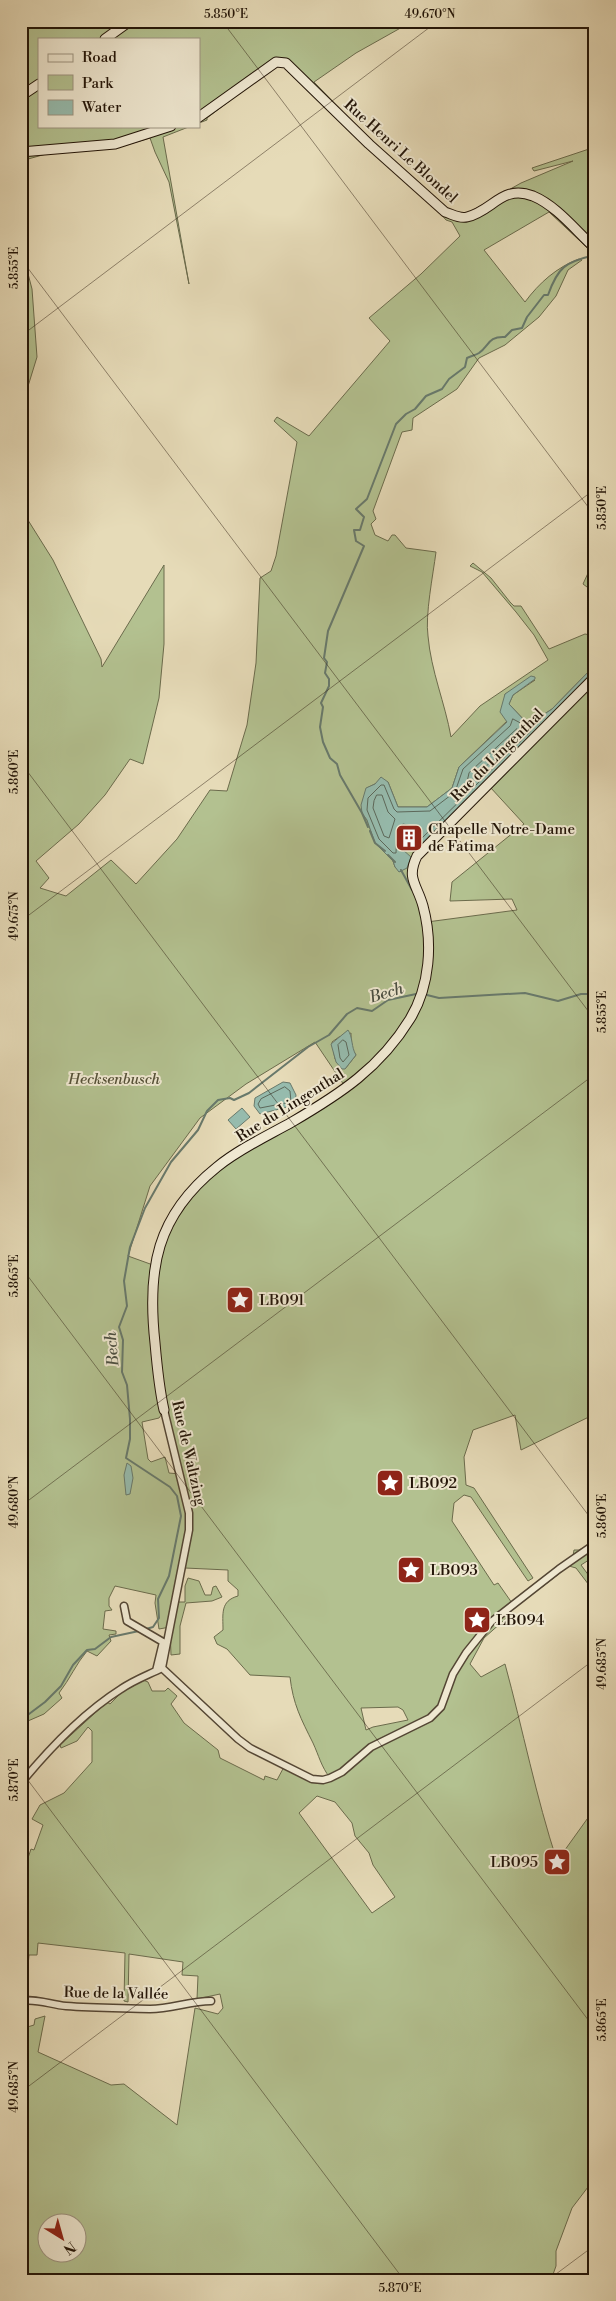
<svg xmlns="http://www.w3.org/2000/svg" width="616" height="2301" viewBox="0 0 616 2301" font-family="'Libre Bodoni',serif">
<rect width="100%" height="100%" fill="#e6dbb8"/>
<filter id="stains"><feTurbulence type="fractalNoise" baseFrequency=".004" numOctaves="4"/><feColorMatrix values="0 0 0 0 .2 0 0 0 0 .09 0 0 0 0 .02 0 0 0 .5 -.17"/></filter>
<radialGradient id="worn" r=".72"><stop offset=".6" stop-color="#630" stop-opacity="0"/><stop offset="1" stop-color="#630" stop-opacity=".3"/></radialGradient>
<!-- green -->
<path fill="#b3c190" stroke="#6b6b4c" fill-rule="evenodd" d="M21,21H413L356,53L314,82L372,142L446,209L466,214L521,183L573,161L534,171L532,168L595,147V255L549,212L484,250L525,302C539,283 557,267 579,259L582,260L568,270L556,296L539,317L505,345L479,358L457,389L413,418L412,430L402,432L373,511L376,519L371,524L375,535L388,541L392,535H395L406,548L436,552C433,575 425,615 428,636C431,671 445,703 451,737L480,706L548,660L534,635L516,612L482,572L470,566L473,563L491,578L510,602L514,606H521L549,649L585,634L595,636V665L552,709L531,723L525,721L509,704L513,695L535,680L505,694L507,721L459,767L452,788L427,807H398L388,782L375,784L367,788L362,813L367,820L375,843L393,861L395,867L400,872L402,870V829L410,830L595,673V1414L521,1450L515,1415L473,1430L464,1457L466,1485L474,1488L533,1578L528,1581L471,1497L464,1495L454,1503L452,1521L494,1585L498,1583L512,1603L573,1556L574,1550H579L595,1542V1556L581,1565L595,1584V1593L576,1568L569,1566L542,1587L540,1584L508,1609L511,1614L484,1638L470,1664L481,1677L505,1664C523,1730 536,1797 557,1861L595,1808V2190L588,2187L572,2208L556,2251V2266L551,2280H21V2029L34,2025L35,2019L45,2016L38,2052L111,2085L124,2084L177,2125L195,2008L218,2014L223,2008L220,1994L197,1999L198,1976L182,1975L183,1962L129,1954L128,2002L124,2001L125,1953L38,1943L37,1955H29L28,1966L21,1965V1879L31,1849L34,1850L43,1825L32,1819L40,1805L64,1793L92,1762V1731L88,1727L77,1741L61,1748L60,1745L107,1702L110,1704L123,1691L143,1680L148,1682L152,1691H165L168,1688L177,1696L171,1704L184,1723L218,1750L220,1758L264,1780L265,1776L277,1780L285,1765L312,1779L330,1778C321,1766 319,1756 313,1743C301,1719 293,1704 290,1677L250,1675L227,1649L217,1644L214,1637L223,1630C223,1614 220,1601 238,1596V1590L228,1581V1570L185,1568L174,1607L178,1602H185V1586L188,1578L199,1581L205,1595H211L213,1587L216,1586L222,1597L212,1601L186,1603L180,1626V1654L171,1655L170,1627L159,1629L155,1603L156,1595L115,1586L109,1598V1606L112,1610L105,1611L103,1629L116,1631V1634L109,1635L111,1641L97,1656L87,1651C76,1664 70,1679 59,1693L62,1698L44,1714L21,1724V509L53,560L101,659L102,667L164,565V644L159,698L143,764L130,759L105,795L79,824L36,861L49,878L40,888L66,896L111,860L136,884L177,839L210,790L227,791L247,725L256,663L260,578L271,571L276,556L297,442L274,421L277,417L309,436L390,341L369,318L421,274L460,236L452,222L446,220L440,213L283,66L274,67L207,118V120L199,123V39H39V126H191L163,137L189,284L169,182L155,152L150,138L116,148L46,154L21,161ZM490,787L524,824L452,882L450,901L512,899L517,910L427,922L413,864ZM351,1033V1048L356,1055L345,1069L335,1059L332,1042L339,1037ZM315,1042L344,1085C318,1102 292,1118 266,1135C217,1166 159,1200 153,1265L128,1256L150,1186L200,1118L246,1084ZM164,1411L180,1474L169,1473L165,1457L151,1462L148,1459L142,1422L159,1418ZM398,1707L403,1710L408,1720L373,1727L366,1730L361,1708ZM317,1796L335,1802L352,1823L355,1836L369,1853L373,1865L395,1897L372,1913L299,1813ZM48,2224H78V2254H48Z
M21,247L32,289L37,357L21,409Z
M595,558V593L583,584Z"/>
<!-- water -->
<path fill="#96bbad" stroke="#68796b" d="M595,665V673L422,845L412,842L410,830L402,829V849L411,857L407,868L399,872L395,867L393,861L375,843L367,820L362,813L361,805L366,788L375,784L381,777L388,782L398,807H427L452,788L459,767L507,722L500,712L505,694L531,676L535,677V679L513,695L509,704L525,721L531,723L552,709Z
M348,1030C353,1037 351,1047 356,1055L345,1069H342L336,1062L331,1044Z
M283,1082L290,1083L296,1095L295,1105L260,1114L254,1106L255,1098Z
M242,1108L250,1117L236,1129L228,1120Z
M127,1463L131,1466L133,1478L130,1494L126,1495L124,1475Z"/>
<g fill="none" stroke-linecap="round" stroke-linejoin="round">
<!-- shore -->
<path stroke="#5c685a" stroke-width="1" d="M513,719L530,728V732L422,838H417L412,826L403,824L397,829L396,853H393L379,839L367,810L368,798L381,785H384L394,809L397,812L430,811L455,792L463,769L510,726Z
M517,729L519,734L470,782H467L469,773Z
M377,795H382L388,812L395,819L389,838L384,836L373,808L374,801Z
M343,1040L346,1042L349,1055L343,1062L340,1058L338,1045Z
M285,1087L290,1091L291,1102L260,1108L258,1104L261,1099Z"/>
<!-- stream -->
<path stroke="#68796b" stroke-width="2" d="M21,82V89
M368,827L362,813L340,775L337,764L330,758L323,742L320,727L323,707L321,703L329,686V679L325,673L327,662L324,658L328,631L364,546L356,541L354,530H360L364,517L356,509L367,499L396,424L406,414L415,409L426,396L442,389L449,379L465,367L467,358C471,356 476,355 479,353C489,346 488,336 505,337L512,330L522,328L527,317L544,295H548C558,267 565,262 595,255
M370,831L375,843L385,851
M388,855L395,862
M401,870L412,890
M427,995L439,998L525,993L558,1001L581,994H591L595,999
M146,1629L153,1627L159,1618L158,1599L169,1576L181,1516L177,1496L170,1487L126,1458L130,1439V1419L127,1385L122,1372L123,1340L119,1327L127,1306L124,1281L130,1247L145,1208L171,1162L198,1130L207,1111L218,1100L230,1098L234,1100L249,1093L308,1047L329,1035L347,1014L357,1008L372,1011L388,1000L416,994
M21,1720L45,1702L61,1686L73,1665L87,1650L95,1649L111,1637L139,1631"/>
<!-- street casing -->
<g stroke="#544634" stroke-width="9">
<path id="street" d="M124,1606L127,1621L163,1642L156,1671
M162,1668L238,1739L250,1748L312,1779L323,1780L330,1778L342,1772L371,1747L430,1718L441,1707L453,1674L466,1653L491,1622L559,1569L595,1544
M21,1783C49,1749 83,1713 121,1689C134,1680 148,1675 162,1668L189,1530V1513L164,1410
M21,2001C37,1998 51,2005 66,2006C94,2008 123,2008 150,2009C171,2009 190,2001 211,2001"/>
</g>
<!-- secondary casing -->
<g stroke="#231508" stroke-width="11">
<path id="secondary" d="M105,39L130,21
M21,96L39,84
M199,117L276,62L286,63L369,144L445,212C452,214 459,219 467,217C493,211 502,184 533,196C557,206 576,231 595,248
M21,152L115,144L171,126
M164,1410C159,1388 157,1366 155,1343C147,1269 156,1216 217,1167C239,1149 267,1136 292,1122C340,1094 380,1068 410,1019C430,986 433,943 423,906C417,884 406,879 417,856L595,677"/>
</g>
<!-- street -->
<use href="#street" stroke="#efe8d1" stroke-width="6"/>
<!-- secondary -->
<use href="#secondary" stroke="#efe8d1" stroke-width="9"/>
</g>
<!-- ticks -->
<path fill="none" stroke="#231508" stroke-width="1" stroke-opacity="0.45" d="M222,21L595,516M21,259L595,1020M21,336L438,21M21,763L595,1524M21,921L595,489M21,1267L595,2029M21,1506L595,1074M21,1771L404,2280M21,2092L595,1659M21,2276L24,2280M548,2280L595,2245"/>
<!-- icons -->
<defs>
<g id="building-square" transform="scale(1.4375)"><rect x="-9" y="-9" width="18" height="18" rx="4" fill="#8f2418" stroke="#efe8d1"/><path d="M-4-6H4V6H1V3H-1V6H-4ZM-2.5-4.3h1.7v1.8h-1.7ZM.8-4.3h1.7v1.8H.8ZM-2.5-1h1.7V.8h-1.7ZM.8-1h1.7V.8H.8Z" fill="#fff"/></g>
<g id="sight-square" transform="scale(1.4375)"><rect x="-9" y="-9" width="18" height="18" rx="4" fill="#8f2418" stroke="#efe8d1"/><path d="M0-6L1.8-2.2L6-1.7L2.9 1.2L3.7 5.4L0 3.3L-3.7 5.4L-2.9 1.2L-6-1.7L-1.8-2.2Z" fill="#fff"/></g>
</defs>
<g fill-rule="evenodd">
<use href="#building-square" x="409" y="838"/>
<use href="#sight-square" x="240" y="1300"/>
<use href="#sight-square" x="390" y="1483"/>
<use href="#sight-square" x="411" y="1570"/>
<use href="#sight-square" x="477" y="1620"/>
<use href="#sight-square" x="557" y="1862"/>
</g>
<g text-anchor="middle" stroke-width="4" stroke-linejoin="round" paint-order="stroke">
<!-- street labels -->
<g font-size="15" fill="#231508" stroke="#efe8d1">
<text transform="translate(401 151) rotate(42)" y="5">Rue Henri Le Blondel</text>
<text transform="translate(497 755) rotate(-45)" y="5">Rue du Lingenthal</text>
<text transform="translate(290 1105) rotate(-32)" y="5">Rue du Lingenthal</text>
<text transform="translate(189 1453) rotate(77)" y="5">Rue de Waltzing</text>
<text transform="translate(116 1993) rotate(1)" y="5">Rue de la Vallée</text>
</g>
<!-- poi labels -->
<g font-size="15" fill="#231508" stroke="#efe8d1" text-anchor="start">
<text x="428" y="834">Chapelle Notre-Dame<tspan x="428" dy="17">de Fatima</tspan></text>
<text x="259" y="1305">LB091</text>
<text x="409" y="1488">LB092</text>
<text x="430" y="1575">LB093</text>
<text x="496" y="1625">LB094</text>
<text x="538" y="1867" text-anchor="end">LB095</text>
</g>
<!-- park labels -->
<g font-size="15" font-style="italic" fill="#555138" stroke="#efe8d1">
<text x="114" y="1084">Hecksenbusch</text>
</g>
<!-- water labels -->
<g font-size="16" font-style="italic" fill="#4b4f42" stroke="#efe8d1">
<text transform="translate(386 992) rotate(-17)" y="6">Bech</text>
<text transform="translate(111 1349) rotate(-95)" y="6">Bech</text>
</g>
</g>
<!-- margin -->
<rect width="616" height="2301" fill="none" stroke="#e6dbb8" stroke-width="55"/>
<!-- legend -->
<rect x="38" y="38" width="162" height="90" fill="#efe8d1" stroke="#9d9481"/>
<rect x="48" y="54" width="25" height="8" fill="#efe8d1" stroke="#9d9481"/>
<text x="82" y="62" font-size="15" fill="#231508">Road</text>
<rect x="48" y="75" width="25" height="15" fill="#b3c190" stroke="#9d9481"/>
<text x="82" y="88" font-size="15" fill="#231508">Park</text>
<rect x="48" y="100" width="25" height="15" fill="#96bbad" stroke="#9d9481"/>
<text x="82" y="112" font-size="15" fill="#231508">Water</text>
<!-- north arrow -->
<g transform="translate(62 2238) rotate(143)"><circle r="24" fill="#efe8d1" stroke="#9d9481"/>
<path d="M0-4L9 19L0 12L-9 19Z" fill="#8f2418"/>
<text y="-8" font-size="14" font-weight="bold" text-anchor="middle" fill="#231508">N</text>
</g>
<rect x="28" y="28" width="560" height="2246" fill="none" stroke="#231508" stroke-width="2"/>
<g font-size="12" text-anchor="middle" fill="#231508">
<text x="226" y="18">5.850°E</text>
<text x="430" y="18">49.670°N</text>
<text transform="translate(14 268) rotate(-90)" y="4">5.855°E</text>
<text transform="translate(602 508) rotate(-90)" y="4">5.850°E</text>
<text transform="translate(14 772) rotate(-90)" y="4">5.860°E</text>
<text transform="translate(14 916) rotate(-90)" y="4">49.675°N</text>
<text transform="translate(602 1012) rotate(-90)" y="4">5.855°E</text>
<text transform="translate(14 1276) rotate(-90)" y="4">5.865°E</text>
<text transform="translate(14 1502) rotate(-90)" y="4">49.680°N</text>
<text transform="translate(602 1516) rotate(-90)" y="4">5.860°E</text>
<text transform="translate(602 1664) rotate(-90)" y="4">49.685°N</text>
<text transform="translate(14 1780) rotate(-90)" y="4">5.870°E</text>
<text transform="translate(602 2020) rotate(-90)" y="4">5.865°E</text>
<text transform="translate(14 2087) rotate(-90)" y="4">49.685°N</text>
<text x="400" y="2292">5.870°E</text>
</g>
<rect width="100%" height="100%" filter="url(#stains)"/>
<rect width="100%" height="100%" fill="url(#worn)"/>
</svg>
